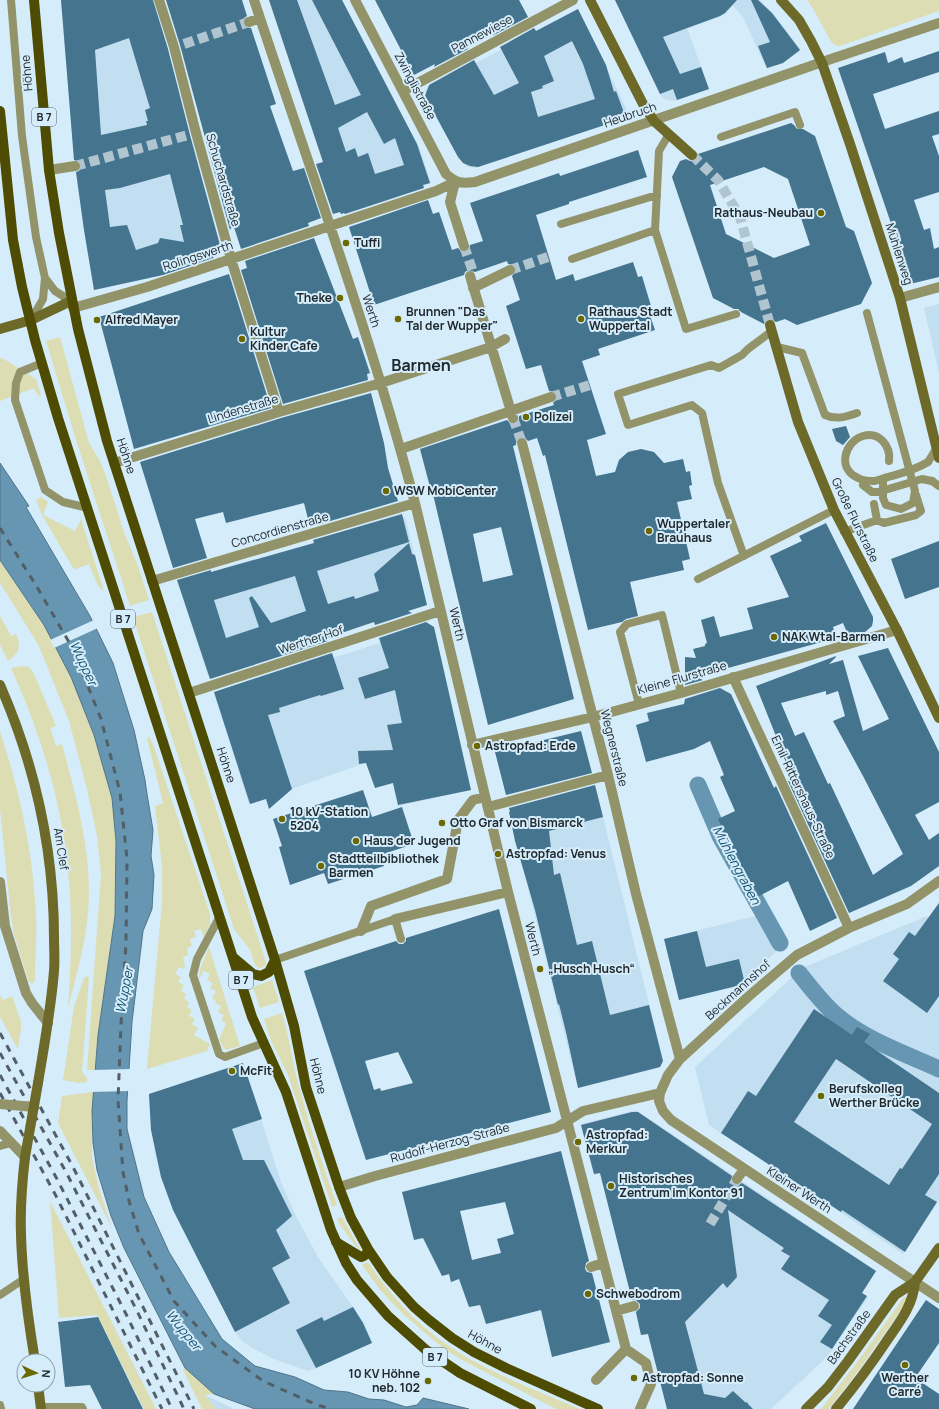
<svg xmlns="http://www.w3.org/2000/svg" width="939" height="1409" viewBox="0 0 939 1409" font-family="Manrope,sans-serif">
<rect width="100%" height="100%" fill="#d5ecfa"/>
<!-- built -->
<path fill="#c1dff1" d="M61,0H148L165,54L218,249L214,256L146,279L94,290L83,225L75,166Z
M270,0H342L419,147L431,183L341,214Z
M615,0H759L772,12L801,50L783,63L767,69L743,17L733,6L725,14L720,17L687,28L709,89L674,101L666,100L660,95Z
M578,9L630,116L476,168L468,167L458,157L423,91Z
M939,304V373L924,308Z
M405,517L427,605L208,676L178,582Z
M432,626L471,790L398,806L388,764L365,763L249,804L215,696Z
M596,788L663,1061L659,1068L578,1088L509,812Z
M759,915L778,950L738,986L679,1000L664,939Z
M927,916L934,931L939,934V1200L903,1254L709,1125L695,1067L802,968Z
M243,1063L281,1182L296,1216L318,1257L364,1323L372,1342L316,1368L308,1371L271,1358L251,1347L243,1342L235,1332L173,1210L161,1177L155,1153L150,1117L149,1094Z
M636,1110L876,1271L862,1293L868,1297L827,1357L771,1409H667L648,1334L641,1335L600,1174L594,1175L581,1124Z
M205,1395L234,1409H216Z"/>
<!-- green -->
<path fill="#ddddb3" d="M807,0H939V11L840,46L835,45L831,42L815,12Z
M60,337L89,443L100,461L106,476L124,532L138,566L149,600L130,606L77,443L46,341Z
M0,358L4,359L36,379L41,395L38,396L34,388L0,401Z
M41,497L48,502L43,515L75,531L81,519L104,591L98,586L89,564L76,569L73,568L42,515L36,500Z
M0,560L44,625L71,677L94,735L112,798L116,841L115,916L98,1035L95,1070H87L101,874L97,836L87,789L69,721L39,646L0,583Z
M152,612L265,959L266,964L264,967L259,968L255,965L250,950L234,929L133,617Z
M0,616L11,636L16,634C21,646 20,653 8,661L0,645Z
M22,666L29,667L34,674L56,726L50,728L56,746L62,744C77,801 95,862 87,921C84,951 75,979 68,1008C71,962 73,917 68,872C64,824 52,775 36,730C29,709 20,689 11,668Z
M0,731C20,793 33,851 36,916C37,937 35,959 35,980L32,984L28,980L14,934L11,917L0,809Z
M149,737L153,744L210,914V924L204,937L201,929L194,931L196,937L190,939L192,946L187,948L188,955L183,957L185,966L184,969L179,967L175,974L181,977L178,982L184,985L181,991L186,994L184,999L189,1002L187,1007L192,1010L189,1016L195,1019L192,1024L198,1028L194,1035L210,1044L207,1051L147,1069L162,902V866L155,806L163,803L147,738Z
M209,947L240,1046L226,1050L222,1046L219,1039L226,1024L221,1020L224,1015L218,1012L221,1006L215,1003L216,1001L212,998L216,991L210,988L213,983L207,980L210,974L204,971L199,979L200,969Z
M87,976L89,978L82,1072L84,1075L87,1077V1082L79,1083L63,1080L74,1007L84,978Z
M272,980L279,1002L260,1008L253,987Z
M0,995L3,1000L12,996L21,1022V1029L18,1049L0,1017Z
M282,1013C290,1039 293,1067 301,1094C311,1131 324,1168 337,1205L332,1207L288,1075L271,1041L264,1019Z
M93,1092L92,1157L99,1189L112,1228L58,1123L62,1096Z
M50,1201L156,1409H144L97,1315L59,1318Z
M342,1217L361,1251L360,1252L340,1225L337,1219Z
M368,1262C387,1290 409,1316 435,1336C478,1369 531,1388 580,1409H556L464,1361L444,1349L404,1315L380,1290L362,1265Z
M904,1297H907V1301L861,1367L829,1409H821L857,1362Z
M185,1368L214,1394L205,1395L216,1409H202L183,1370Z"/>
<!-- water -->
<path fill="#6696b2" stroke="#51758a" d="M0,463L29,506L26,507L90,616L113,663L134,730L145,780L147,794L153,830L151,856L154,875L152,909L143,931L132,1022L127,1101V1129L144,1197L169,1252L222,1339L255,1366L295,1377L324,1390L348,1392L369,1399L384,1400L406,1407L417,1405L423,1398L469,1409H255L214,1394L185,1368L124,1248L111,1216L97,1170L93,1143L92,1111L98,1035L115,916L116,841L112,798L94,735L71,677L44,625L0,560Z"/>
<!-- pier -->
<path fill="#d5ecfa" d="M94,620L98,628L54,648L50,640Z
M131,1069L130,1091L91,1092L93,1070Z"/>
<g fill="none" stroke-linecap="round" stroke-linejoin="round">
<!-- canal -->
<path stroke="#6696b2" stroke-width="17" d="M698,785L720,836L780,943
M799,973C811,988 822,1003 836,1015C865,1040 904,1053 939,1069"/>
</g>
<!-- building -->
<path fill="#44748e" fill-rule="evenodd" d="M61,0H153L168,49L190,135L220,245L213,258L163,275L94,290L84,230L76,172L79,171L81,165L80,162L74,160ZM129,38L150,108L145,110L148,121H146L147,125L101,135L95,50ZM170,174L183,225H180L184,242L160,238L158,243L136,250L127,225L110,227L105,190L120,188Z
M166,0H242L247,16L244,18L243,24L245,27L251,28L276,104L270,106L293,171L304,168L321,218L308,223L309,226L241,249L233,224L230,230L180,45Z
M269,0H297L335,105L361,95L312,0H342L417,144L430,183L423,185L424,188L345,214L344,213L341,214L340,212L333,214L316,164L323,162ZM367,112L384,144L395,138L404,165L375,174L368,153L358,157L355,148L346,152L338,128Z
M375,0H519L528,17L494,35L493,34L467,47L468,49L434,67L435,64L414,75Z
M615,0H737L725,13L720,16L663,37L680,74L701,67L709,89L677,100L673,89L660,94Z
M751,0H758L772,13L800,50L783,63L767,68L758,46L770,42Z
M578,9L606,65L614,92L616,91L626,118L478,167L470,166L463,163L458,157L425,96L429,85L474,60L494,95L519,83L500,47L534,28L536,31ZM572,41L583,64L595,99L538,117L531,92L543,88L542,86L554,81L544,56Z
M939,51V72L873,94L885,129L939,111V134L932,136L939,156V192L914,200L924,230L930,228L934,249L939,247V277L910,284L898,238H896L838,68L885,52L888,63L902,57L904,63Z
M791,123L794,125L797,129H803L815,136L846,227L854,231L872,283L861,304L797,325L785,319L776,322L771,319L766,320L764,324L741,312L738,309H734L713,298L672,177L680,161L686,159L690,161H694L697,159L698,154ZM764,167L788,179L810,245L774,258L726,234L710,185Z
M638,150L647,177L569,202V204L536,215L556,280L573,274L575,281L633,262L638,277L642,276L651,306L647,307L655,330L598,349L600,355L582,361L606,434L587,440L596,476L615,472L619,460L628,452L641,449L654,452L664,463L683,459L686,472L690,471L692,485L689,486L692,499L677,502L690,559L682,561L684,570L630,582L638,616L626,619L622,622L588,630L545,455L543,456L537,438L528,441L524,437L518,438L516,442V445L513,446L574,699L488,725L431,486L430,487L420,449L507,420L511,424H515L519,420V416L554,405L553,403L557,399V395L555,392L549,391L541,365L526,369L506,306L520,300L512,276L516,271L514,265L508,264L507,261L475,272L468,270L465,272L464,275L374,305L349,227L428,200L433,214L439,212L452,250L458,248L462,252H466L469,250L470,245L483,241L470,203L559,173L560,176ZM501,527L513,575L483,582L473,534Z
M314,238L353,339L358,337L370,373L367,374L368,380L283,404L241,270L247,268L245,261Z
M229,274L271,408L134,449L99,317Z
M371,393L384,443L388,468L398,501L310,527L304,503L226,523L223,512L195,519L207,558L173,568L140,462L281,418Z
M846,426L850,437L843,445L836,441L832,429Z
M402,514L409,542L317,571L328,604L354,596L355,599L379,591L374,574L409,543L412,554L415,555L427,605L408,611L412,613L375,625L374,622L362,626L327,638L328,641L210,679L177,580L211,570V572L314,543L313,540ZM295,576L306,611L271,623L252,596L249,598L259,627L226,638L214,600Z
M826,523L873,617V621L872,626L864,633L849,637L843,623L833,627L836,638L696,677L703,680L685,685V657L696,658L693,649L705,646V644L707,643L701,620L714,616L720,637L753,629L747,608L789,597L770,556L802,541L799,536Z
M939,541V587L905,599L891,559Z
M426,622L434,627L471,790L398,805L393,783L375,788L366,763L359,764L358,751L393,750L387,725L402,723L395,690L365,699L358,678L389,668L379,638Z
M888,648L939,752V802L915,815L929,840L939,833V866L911,886L849,913L788,781L793,779L756,686L836,656V657L829,664L843,660L863,731L889,719L858,656ZM826,691V695L838,691L845,716L833,721L863,776L903,854L873,875L830,783L828,784L804,732L795,736L781,703Z
M332,653L344,689L321,696L320,695L279,708L280,712L268,715L292,789L269,809L266,799L250,804L214,692Z
M720,688L731,694L774,788L776,786L837,918L810,931L788,881L759,896L728,842L718,819L735,811L720,777L724,775L710,741L694,749L646,762L636,725L649,721L647,713L684,704L685,699Z
M581,731L592,773L506,795L495,752Z
M595,785L603,817L549,831L554,875L560,873L577,945L592,941L610,1015L649,1005L663,1061L660,1067L578,1088L566,1032L559,1004L558,1005L535,910L515,841L509,812H510L509,808Z
M363,790L372,817L402,807L414,844L380,855L384,866L328,884L324,873L290,885L279,847L282,846L273,819Z
M939,903V996L927,1013L883,981L899,959L893,954L909,932L915,936Z
M499,909L551,1112L366,1160L304,971L396,941L399,944H403L406,941V938ZM398,1052L413,1083L381,1091L380,1088L374,1090L365,1061Z
M697,931L706,967L739,959L745,984L679,1000L664,939Z
M814,1009L852,1035L857,1027L870,1034L864,1042L939,1093V1174L925,1195L937,1202L905,1252L842,1210L841,1212L721,1133L748,1091L756,1096ZM836,1059L932,1124L902,1169L900,1168L889,1185L794,1122Z
M243,1063L262,1119L232,1129L243,1160H264L292,1216L276,1230L290,1258L272,1268L290,1303L235,1332L173,1210L161,1177L151,1130L149,1094Z
M632,1112H638L732,1176L731,1181L734,1185H739L742,1183L876,1271L862,1293L867,1296L832,1349L820,1342L832,1325L818,1316L829,1300L781,1269L790,1256L781,1251L784,1248L728,1210L737,1277L727,1288L723,1283L685,1322L704,1394L725,1398L733,1391L745,1402L748,1403V1404L753,1409H667L648,1334L641,1335L636,1312L640,1308V1304L636,1300H632L600,1173L594,1174L581,1125Z
M561,1151L589,1261L586,1263L585,1269L587,1272L592,1273L610,1342L552,1357L541,1310L486,1324L480,1305L469,1307L459,1279L451,1282L449,1274L442,1276L423,1238L414,1240L402,1192ZM505,1202L514,1234L497,1239L501,1253L472,1260L460,1211Z
M926,1300L939,1309V1343L915,1378L939,1394V1409H853Z
M353,1307L363,1323L372,1343L316,1368L296,1330L322,1317L324,1321Z
M98,1317L131,1385L143,1409H102L90,1385L65,1387L58,1322Z"/>
<g fill="none" stroke-linecap="round" stroke-linejoin="round">
<!-- street-tunnel -->
<path stroke="#b1c5d1" stroke-width="10" stroke-dasharray="10 5" stroke-linecap="butt" d="M184,44L249,22
M75,166L188,135
M464,246L473,272L470,276
M510,270L548,257
M551,397L590,385
M513,418L522,443
M710,1224L737,1179"/>
<!-- secondary-tunnel -->
<path stroke="#b1c5d1" stroke-width="10" stroke-dasharray="10 5" stroke-linecap="butt" d="M692,155L718,180L740,217L770,325"/>
<!-- lane -->
<path stroke="#93936a" stroke-width="8" d="M11,0L22,136L36,237L45,278L43,299L31,320
M721,137L795,112L800,125
M561,224L657,195
M655,230L686,329L736,314
M572,259L655,230L659,151L669,134
M45,278L55,291L71,301
M867,313L915,491L913,503L901,509L886,505L883,498V480
M777,347L802,353L825,415C836,420 846,417 857,413
M42,363L20,372L16,383L15,400L45,490L63,502L88,508
M928,462L936,449
M932,481L939,486
M863,485L872,492H878
M877,520L884,523L916,515L921,511L916,495
M844,532L877,520L874,504
M744,556L718,483L702,413L692,405L628,425L618,394L711,365L719,368L742,355L748,349L772,331
M698,579L834,510
M639,704L620,632L627,624L662,615L681,693
M220,916L197,959L193,975L219,1054L225,1057L264,1043
M275,960L395,919L401,939
M0,1146L11,1143
M0,1295L24,1279
M0,1405L1,1409
M41,1407H82L83,1409"/>
<!-- street -->
<path stroke="#93936a" stroke-width="10" d="M159,0L174,47L196,133L231,259L279,412
M254,0C309,167 370,333 415,503L508,892L626,1349L646,1363L651,1384L640,1409
M355,0L446,174C457,183 460,184 475,182L831,59L939,23
M249,22L260,18
M403,91L573,0
M49,170L75,166
M455,182L450,202L464,246
M470,276L513,418
M473,288L510,270
M900,298L939,287
M73,308L147,287L330,226L436,191L455,182
M522,443L608,775L636,894L680,1059
M401,449L551,397
M114,463L279,412L381,383L491,347L505,339
M152,581L415,503
M733,677L849,928
M189,693L440,611
M472,745L593,717L681,693L897,630
M488,807L608,775
M939,881L907,904L849,928L797,955L749,996L680,1059L668,1075L660,1093L659,1101L663,1111L671,1120L939,1298
M0,882L5,926L26,993L32,1003L48,1023
M395,919L508,892
M361,931L371,906L447,879L458,820L473,800L485,797
M0,1131L25,1157
M737,1179L744,1169
M339,1187L375,1176L556,1128L583,1111L660,1093
M591,1267L603,1263
M616,1311L634,1306
M596,1380L626,1349"/>
<!-- secondary -->
<path stroke="#6c6929" stroke-width="10" d="M590,0L643,104L654,121L692,155
M781,0L799,20L811,41L822,63L850,144L900,298L939,458
M770,325L798,422L834,510L897,630L939,718
M0,329L31,320L71,301
M0,685C35,765 54,851 54,938C54,949 55,960 54,971C51,1009 44,1046 38,1083
M25,1157C22,1183 20,1208 21,1234C22,1276 28,1319 35,1361
M38,1385L41,1409
M806,1409L828,1387L848,1361L895,1295L915,1282L939,1248
M836,1409C854,1387 870,1366 886,1342C899,1323 913,1306 915,1282"/>
<!-- primary -->
<path stroke="#4e4c02" stroke-width="10" d="M34,0L49,170L59,233L78,329L107,441L275,960L294,1026L306,1087L339,1187L351,1218L368,1249L387,1277L414,1307L429,1320L452,1338L474,1352L506,1368L598,1409
M0,111L13,240L22,287L35,340L58,418L252,1017L286,1092L331,1230L346,1263L357,1280L388,1316L426,1350L460,1373L531,1409
M234,958L253,974L261,976L269,972L275,960
M336,1242L361,1257C366,1256 367,1253 368,1249"/>
<!-- rail -->
<path stroke="#525f66" stroke-width="3" stroke-dasharray="7 7" stroke-linecap="butt" d="M0,528L37,587L73,649L101,719L120,792L127,859L126,942L121,1025L118,1100L123,1172L129,1201L139,1234L174,1301L215,1346L263,1381L317,1405L332,1409
M0,1033L73,1167L194,1409
M0,1053L66,1172L137,1311L184,1409
M0,1075L57,1179L126,1314L172,1409
M0,1093L55,1194L162,1409"/>
<!-- lane-bridge -->
<path stroke="#93936a" stroke-width="8" d="M889,461C891,446 879,431 863,436C844,442 837,469 858,478C862,480 868,481 873,481C877,481 883,478 888,477C902,473 915,470 928,462
M878,492L922,479L932,481"/>
<!-- street-bridge -->
<path stroke="#93936a" stroke-width="10" d="M0,1104L34,1107"/>
<!-- secondary-bridge -->
<path stroke="#6c6929" stroke-width="10" d="M25,1157L38,1083"/>
</g>
<!-- markers -->
<g fill="#6b6800" stroke="#d5ecfa" stroke-width="1.5">
<circle cx="821" cy="213" r="4"/>
<circle cx="346" cy="243" r="4"/>
<circle cx="340" cy="298" r="4"/>
<circle cx="398" cy="319" r="4"/>
<circle cx="581" cy="319" r="4"/>
<circle cx="97" cy="320" r="4"/>
<circle cx="242" cy="339" r="4"/>
<circle cx="526" cy="417" r="4"/>
<circle cx="386" cy="491" r="4"/>
<circle cx="649" cy="531" r="4"/>
<circle cx="774" cy="637" r="4"/>
<circle cx="477" cy="746" r="4"/>
<circle cx="282" cy="819" r="4"/>
<circle cx="442" cy="823" r="4"/>
<circle cx="356" cy="841" r="4"/>
<circle cx="498" cy="854" r="4"/>
<circle cx="321" cy="866" r="4"/>
<circle cx="540" cy="969" r="4"/>
<circle cx="232" cy="1071" r="4"/>
<circle cx="821" cy="1096" r="4"/>
<circle cx="578" cy="1142" r="4"/>
<circle cx="611" cy="1186" r="4"/>
<circle cx="588" cy="1294" r="4"/>
<circle cx="905" cy="1365" r="4"/>
<circle cx="634" cy="1378" r="4"/>
<circle cx="428" cy="1381" r="4"/>
</g>
<g text-anchor="middle" stroke-width="4" stroke-linejoin="round" paint-order="stroke">
<!-- shield labels -->
<g fill="#d5ecfa" stroke="#56646b" stroke-width="1">
<rect x="32" y="108" width="24" height="18" rx="3"/>
<rect x="111" y="610" width="24" height="18" rx="3"/>
<rect x="229" y="971" width="24" height="18" rx="3"/>
<rect x="423" y="1348" width="24" height="18" rx="3"/>
</g>
<g font-size="11" font-weight="bold" fill="#20292e">
<text x="44" y="121">B 7</text>
<text x="123" y="623">B 7</text>
<text x="241" y="984">B 7</text>
<text x="435" y="1361">B 7</text>
</g>
<!-- street labels -->
<g font-size="12" fill="#20292e" stroke="#d5ecfa">
<text transform="translate(482 34) rotate(-28)" y="4">Pannewiese</text>
<text transform="translate(27 73) rotate(-95)" y="4">Höhne</text>
<text transform="translate(415 86) rotate(62)" y="4">Zwinglistraße</text>
<text transform="translate(630 115) rotate(-19)" y="4">Heubruch</text>
<text transform="translate(223 180) rotate(74)" y="4">Schuchardstraße</text>
<text transform="translate(899 254) rotate(72)" y="4">Mühlenweg</text>
<text transform="translate(198 256) rotate(-18)" y="4">Rolingswerth</text>
<text transform="translate(371 311) rotate(72)" y="4">Werth</text>
<text transform="translate(243 409) rotate(-17)" y="4">Lindenstraße</text>
<text transform="translate(126 456) rotate(72)" y="4">Höhne</text>
<text transform="translate(855 520) rotate(64)" y="4">Große Flurstraße</text>
<text transform="translate(280 530) rotate(-16)" y="4">Concordienstraße</text>
<text transform="translate(457 624) rotate(77)" y="4">Werth</text>
<text transform="translate(311 640) rotate(-18)" y="4">Werther Hof</text>
<text transform="translate(682 678) rotate(-16)" y="4">Kleine Flurstraße</text>
<text transform="translate(614 748) rotate(76)" y="4">Wegnerstraße</text>
<text transform="translate(226 765) rotate(72)" y="4">Höhne</text>
<text transform="translate(803 797) rotate(65)" y="4">Emil-Rittershaus-Straße</text>
<text transform="translate(61 849) rotate(81)" y="4">Am Clef</text>
<text transform="translate(533 939) rotate(76)" y="4">Werth</text>
<text transform="translate(738 990) rotate(-42)" y="4">Beckmannshof</text>
<text transform="translate(318 1076) rotate(76)" y="4">Höhne</text>
<text transform="translate(450 1143) rotate(-15)" y="4">Rudolf-Herzog-Straße</text>
<text transform="translate(799 1190) rotate(33)" y="4">Kleiner Werth</text>
<text transform="translate(849 1337) rotate(-54)" y="4">Bachstraße</text>
<text transform="translate(485 1342) rotate(29)" y="4">Höhne</text>
</g>
<!-- poi labels -->
<g font-size="12" font-weight="bold" fill="#20292e" stroke="#d5ecfa" text-anchor="start">
<text x="813" y="217" text-anchor="end">Rathaus-Neubau</text>
<text x="354" y="247">Tuffi</text>
<text x="332" y="302" text-anchor="end">Theke</text>
<text x="406" y="316">Brunnen "Das<tspan x="406" dy="14">Tal der Wupper"</tspan></text>
<text x="589" y="316">Rathaus Stadt<tspan x="589" dy="14">Wuppertal</tspan></text>
<text x="105" y="324">Alfred Mayer</text>
<text x="250" y="336">Kultur<tspan x="250" dy="14">Kinder Cafe</tspan></text>
<text x="534" y="421">Polizei</text>
<text x="394" y="495">WSW MobiCenter</text>
<text x="657" y="528">Wuppertaler<tspan x="657" dy="14">Brauhaus</tspan></text>
<text x="782" y="641">NAK Wtal-Barmen</text>
<text x="485" y="750">Astropfad: Erde</text>
<text x="290" y="816">10 kV-Station<tspan x="290" dy="14">5204</tspan></text>
<text x="450" y="827">Otto Graf von Bismarck</text>
<text x="364" y="845">Haus der Jugend</text>
<text x="506" y="858">Astropfad: Venus</text>
<text x="329" y="863">Stadtteilbibliothek<tspan x="329" dy="14">Barmen</tspan></text>
<text x="548" y="973">„Husch Husch“</text>
<text x="240" y="1075">McFit</text>
<text x="829" y="1093">Berufskolleg<tspan x="829" dy="14">Werther Brücke</tspan></text>
<text x="586" y="1139">Astropfad:<tspan x="586" dy="14">Merkur</tspan></text>
<text x="619" y="1183">Historisches<tspan x="619" dy="14">Zentrum im Kontor 91</tspan></text>
<text x="596" y="1298">Schwebodrom</text>
<text x="420" y="1378" text-anchor="end">10 KV Höhne<tspan x="420" dy="14">neb. 102</tspan></text>
<text x="642" y="1382">Astropfad: Sonne</text>
<text x="905" y="1382" text-anchor="middle">Werther<tspan x="905" dy="14">Carré</tspan></text>
</g>
<!-- water labels -->
<g font-size="13" font-style="italic" fill="#11506d" stroke="#d5ecfa">
<text transform="translate(84 663) rotate(65)" y="5">Wupper</text>
<text transform="translate(737 865) rotate(62)" y="5">Mühlengraben</text>
<text transform="translate(124 990) rotate(-79)" y="5">Wupper</text>
<text transform="translate(184 1330) rotate(51)" y="5">Wupper</text>
</g>
<!-- district labels -->
<g font-size="16" font-weight="bold" fill="#20292e" stroke="#d5ecfa">
<text x="421" y="371">Barmen</text>
</g>
</g>
<!-- north arrow -->
<g transform="translate(36 1373) rotate(94)"><circle r="19" fill="#d5ecfa" stroke="#8d9ea8"/>
<path d="M0-3L7 15L0 10L-7 15Z" fill="#6b6800"/>
<text y="-6" font-size="11" font-weight="bold" text-anchor="middle" fill="#20292e">N</text>
</g>
</svg>
